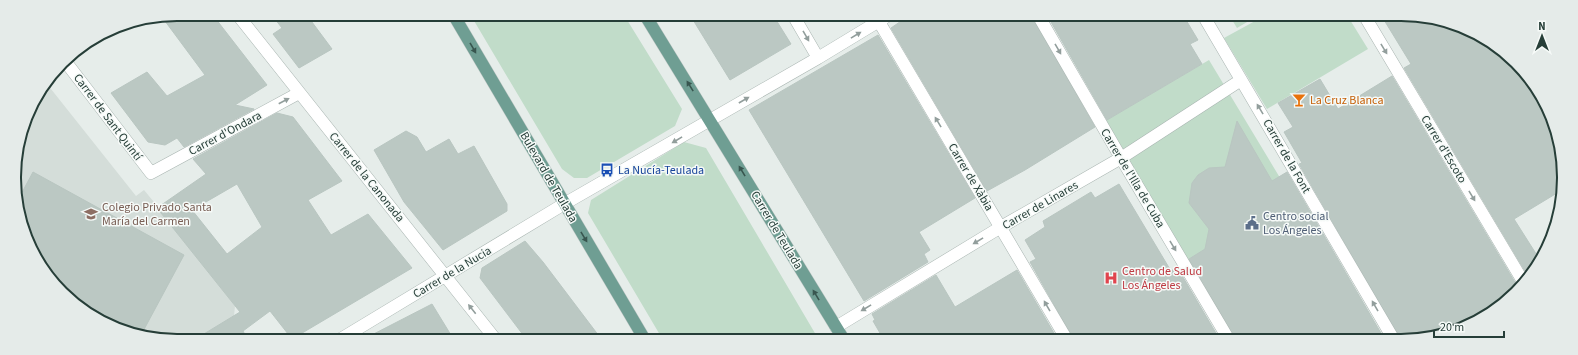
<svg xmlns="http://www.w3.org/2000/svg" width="1578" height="355" viewBox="0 0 1578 355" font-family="'Source Sans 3',sans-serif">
<rect width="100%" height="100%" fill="#e6edea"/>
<!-- built -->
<path fill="#d4ddd9" d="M47,84L136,196L144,190L158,207L235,306L234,316L194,340H156L96,319L48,277L20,220L14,167L31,105Z"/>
<!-- green -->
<path fill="#c1dcc9" d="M470,14L624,15L682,109L675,126L587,178H574L562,169Z
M1229,15H1259L1237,28Z
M1266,15H1347L1368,49L1267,109L1224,38Z
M1209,60L1300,211L1196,278L1105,121Z
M684,142L706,148L819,340H663L588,213L591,200Z"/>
<!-- building -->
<path fill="#bbc8c3" stroke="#b9c6c1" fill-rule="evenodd" d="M178,14H212L267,85L235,105L254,109L184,147L177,138L165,145L148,142L111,93L147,72L167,96L205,75L162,17Z
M271,14H306L332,49L299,68L273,34L282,28Z
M690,15H773L791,44L730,80Z
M910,15H1031L1095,127L1025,170L987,191L891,28Z
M1047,15H1183L1198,40L1190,44L1202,64L1107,120Z
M1381,15H1422L1482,36L1530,78L1558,135L1562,190L1514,219L1540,260L1528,276L1404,68L1411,64Z
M878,35L975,198L919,232L930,250L924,254L928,262L864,301L749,110Z
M1392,76L1519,289L1516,293L1473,324L1422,340H1401L1299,164L1302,163L1284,132L1293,127L1278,103L1320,79L1338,109Z
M277,113L293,117L342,181L308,200L331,235L368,214L412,268L292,339L270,311L243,331L248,340H194L240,312L157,208L206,174L193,159ZM237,184L262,227L227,254L192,210Z
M1237,121L1272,181L1287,172L1385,340H1236L1189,259L1205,249L1209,229L1189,203L1192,183L1198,175L1209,168L1225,167Z
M406,131L417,137L426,152L449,139L458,154L474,146L507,204V211L443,250L404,202L374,150Z
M33,172L184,255L141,335L93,316L48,277L20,220L18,200Z
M1119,184L1171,271L1177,267L1220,340H1074L1030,262L1036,259L1025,240L1045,227L1043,221L1091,192L1095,198Z
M525,241L543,262L602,340H527L480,278L482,268Z
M1017,270L1058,340H884L873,321L875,320L872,314L936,275L955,307Z
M432,304L454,340H362Z"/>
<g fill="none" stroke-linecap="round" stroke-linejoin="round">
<!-- minor casing -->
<g stroke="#a9b5b1" stroke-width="13">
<path id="minor" d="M237,14L496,340
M793,15L818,58
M875,15L1067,340
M1038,15L1121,158L1229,340
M1203,15L1394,340
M1364,15L1524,283
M65,61L151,173L299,93
M836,327L1001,227L1121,158L1241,80
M339,340L564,204L818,58L889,15"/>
</g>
<!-- major casing -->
<g stroke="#c2c9c7" stroke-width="13">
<path id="major" d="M453,14L645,340
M645,15L844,340"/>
</g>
<!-- minor -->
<use href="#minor" stroke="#fff" stroke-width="12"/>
<!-- major -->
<use href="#major" stroke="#6f9e93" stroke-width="12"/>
</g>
<!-- one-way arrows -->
<defs><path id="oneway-solid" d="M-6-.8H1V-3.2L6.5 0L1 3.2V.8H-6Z"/></defs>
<g fill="#929e9c">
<use href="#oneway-solid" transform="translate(856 35) rotate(-31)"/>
<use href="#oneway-solid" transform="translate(806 36) rotate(60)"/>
<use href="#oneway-solid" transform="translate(1058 49) rotate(60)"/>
<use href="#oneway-solid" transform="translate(1384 49) rotate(59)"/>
<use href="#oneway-solid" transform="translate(744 100) rotate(-30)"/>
<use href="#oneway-solid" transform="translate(284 101) rotate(-28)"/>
<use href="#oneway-solid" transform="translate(1260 109) rotate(-121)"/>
<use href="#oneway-solid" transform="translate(938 122) rotate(-121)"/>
<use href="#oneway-solid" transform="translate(677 140) rotate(149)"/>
<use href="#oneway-solid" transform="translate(1472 196) rotate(59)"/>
<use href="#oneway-solid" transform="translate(978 241) rotate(149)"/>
<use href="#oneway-solid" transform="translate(1173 246) rotate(59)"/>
<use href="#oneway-solid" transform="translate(1047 306) rotate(-120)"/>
<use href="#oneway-solid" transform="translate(1375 306) rotate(-120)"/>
<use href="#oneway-solid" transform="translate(866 308) rotate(149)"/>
<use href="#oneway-solid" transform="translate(472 309) rotate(-128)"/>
</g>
<g fill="#38564f">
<use href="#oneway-solid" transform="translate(473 48) rotate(60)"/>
<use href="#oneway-solid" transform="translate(690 86) rotate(-122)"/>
<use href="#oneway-solid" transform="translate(742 171) rotate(-121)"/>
<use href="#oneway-solid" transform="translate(584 237) rotate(59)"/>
<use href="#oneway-solid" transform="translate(816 295) rotate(-121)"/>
</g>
<!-- icons -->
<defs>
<g id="bar-bare" transform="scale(1.08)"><path d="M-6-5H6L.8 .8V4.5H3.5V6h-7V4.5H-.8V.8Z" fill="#e8710a" stroke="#f6faf8" stroke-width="2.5" paint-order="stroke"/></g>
<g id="bus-bare" transform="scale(1.08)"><path d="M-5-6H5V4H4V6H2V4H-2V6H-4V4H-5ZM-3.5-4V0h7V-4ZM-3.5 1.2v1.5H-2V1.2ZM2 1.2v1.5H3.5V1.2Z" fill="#1a4fb4" stroke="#f6faf8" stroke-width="2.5" paint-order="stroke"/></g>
<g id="school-bare" transform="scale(1.08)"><path d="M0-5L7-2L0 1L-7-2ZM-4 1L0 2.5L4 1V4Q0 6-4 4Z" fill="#8d6e63" stroke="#f6faf8" stroke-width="2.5" paint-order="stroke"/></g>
<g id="civic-bare" transform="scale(1.08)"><path d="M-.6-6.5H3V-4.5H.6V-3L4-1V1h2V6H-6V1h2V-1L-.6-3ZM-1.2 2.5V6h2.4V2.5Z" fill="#5c6f8a" stroke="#f6faf8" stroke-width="2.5" paint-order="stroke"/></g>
<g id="hospital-bare" transform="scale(1.08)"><path d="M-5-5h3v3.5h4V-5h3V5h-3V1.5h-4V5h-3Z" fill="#e0444e" stroke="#f6faf8" stroke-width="2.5" paint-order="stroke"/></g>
</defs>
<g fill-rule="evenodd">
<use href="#bar-bare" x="1299" y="100"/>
<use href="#bus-bare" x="607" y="170"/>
<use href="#school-bare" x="91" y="214"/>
<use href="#civic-bare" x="1252" y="223"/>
<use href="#hospital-bare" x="1111" y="278"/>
</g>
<g text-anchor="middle" stroke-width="3" stroke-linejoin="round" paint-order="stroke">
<!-- food labels -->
<g font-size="12" fill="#c56008" stroke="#f6faf8" text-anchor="start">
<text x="1310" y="104">La Cruz Blanca</text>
</g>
<!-- street labels -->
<g font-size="12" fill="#263e38" stroke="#f6faf8">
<text transform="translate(108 117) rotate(53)" y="4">Carrer de Sant Quintí</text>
<text transform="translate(225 133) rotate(-28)" y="4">Carrer d'Ondara</text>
<text transform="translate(1444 149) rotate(59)" y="4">Carrer d'Escoto</text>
<text transform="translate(1287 156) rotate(60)" y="4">Carrer de la Font</text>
<text transform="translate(367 177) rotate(51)" y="4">Carrer de la Canonada</text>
<text transform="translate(549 177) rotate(60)" y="4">Bulevard de Teulada</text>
<text transform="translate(971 177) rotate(59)" y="4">Carrer de Xàbia</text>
<text transform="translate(1133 178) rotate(59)" y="4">Carrer de l'Illa de Cuba</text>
<text transform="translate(1040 205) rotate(-30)" y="4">Carrer de Linares</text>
<text transform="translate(777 230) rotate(59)" y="4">Carrer de Teulada</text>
<text transform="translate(452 272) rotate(-31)" y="4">Carrer de la Nucia</text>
</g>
<!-- transit labels -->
<g font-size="12" fill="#164399" stroke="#f6faf8" text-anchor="start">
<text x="618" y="174">La Nucía-Teulada</text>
</g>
<!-- education labels -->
<g font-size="12" fill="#785e54" stroke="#f6faf8" text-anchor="start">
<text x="102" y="211">Colegio Privado Santa<tspan x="102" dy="14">María del Carmen</tspan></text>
</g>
<!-- service labels -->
<g font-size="12" fill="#4e5e75" stroke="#f6faf8" text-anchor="start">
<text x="1263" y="220">Centro social<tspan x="1263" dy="14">Los Ángeles</tspan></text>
</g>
<!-- health labels -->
<g font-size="12" fill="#be3a42" stroke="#f6faf8" text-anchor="start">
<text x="1122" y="275">Centro de Salud<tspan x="1122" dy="14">Los Ángeles</tspan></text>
</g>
</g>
<!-- crop -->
<path d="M0 0H1578V355H0ZM177 21H1401A156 156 0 0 1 1557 177V178A156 156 0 0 1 1401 334H177A156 156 0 0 1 21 178V177A156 156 0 0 1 177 21Z" fill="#e5ebe9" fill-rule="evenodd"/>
<path fill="none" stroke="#263e38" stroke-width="2" d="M177 21H1401A156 156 0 0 1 1557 177V178A156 156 0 0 1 1401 334H177A156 156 0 0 1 21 178V177A156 156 0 0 1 177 21Z"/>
<!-- north arrow -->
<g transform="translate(1542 36)" stroke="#f6faf8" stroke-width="3" paint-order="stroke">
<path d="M0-3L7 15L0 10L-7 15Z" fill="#263e38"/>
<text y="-6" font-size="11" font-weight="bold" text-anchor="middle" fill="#263e38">N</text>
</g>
<!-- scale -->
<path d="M1434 331v6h70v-6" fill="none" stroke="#263e38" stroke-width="2"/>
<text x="1440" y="331" font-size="12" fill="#263e38" stroke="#f6faf8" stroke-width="3" paint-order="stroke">20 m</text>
</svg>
